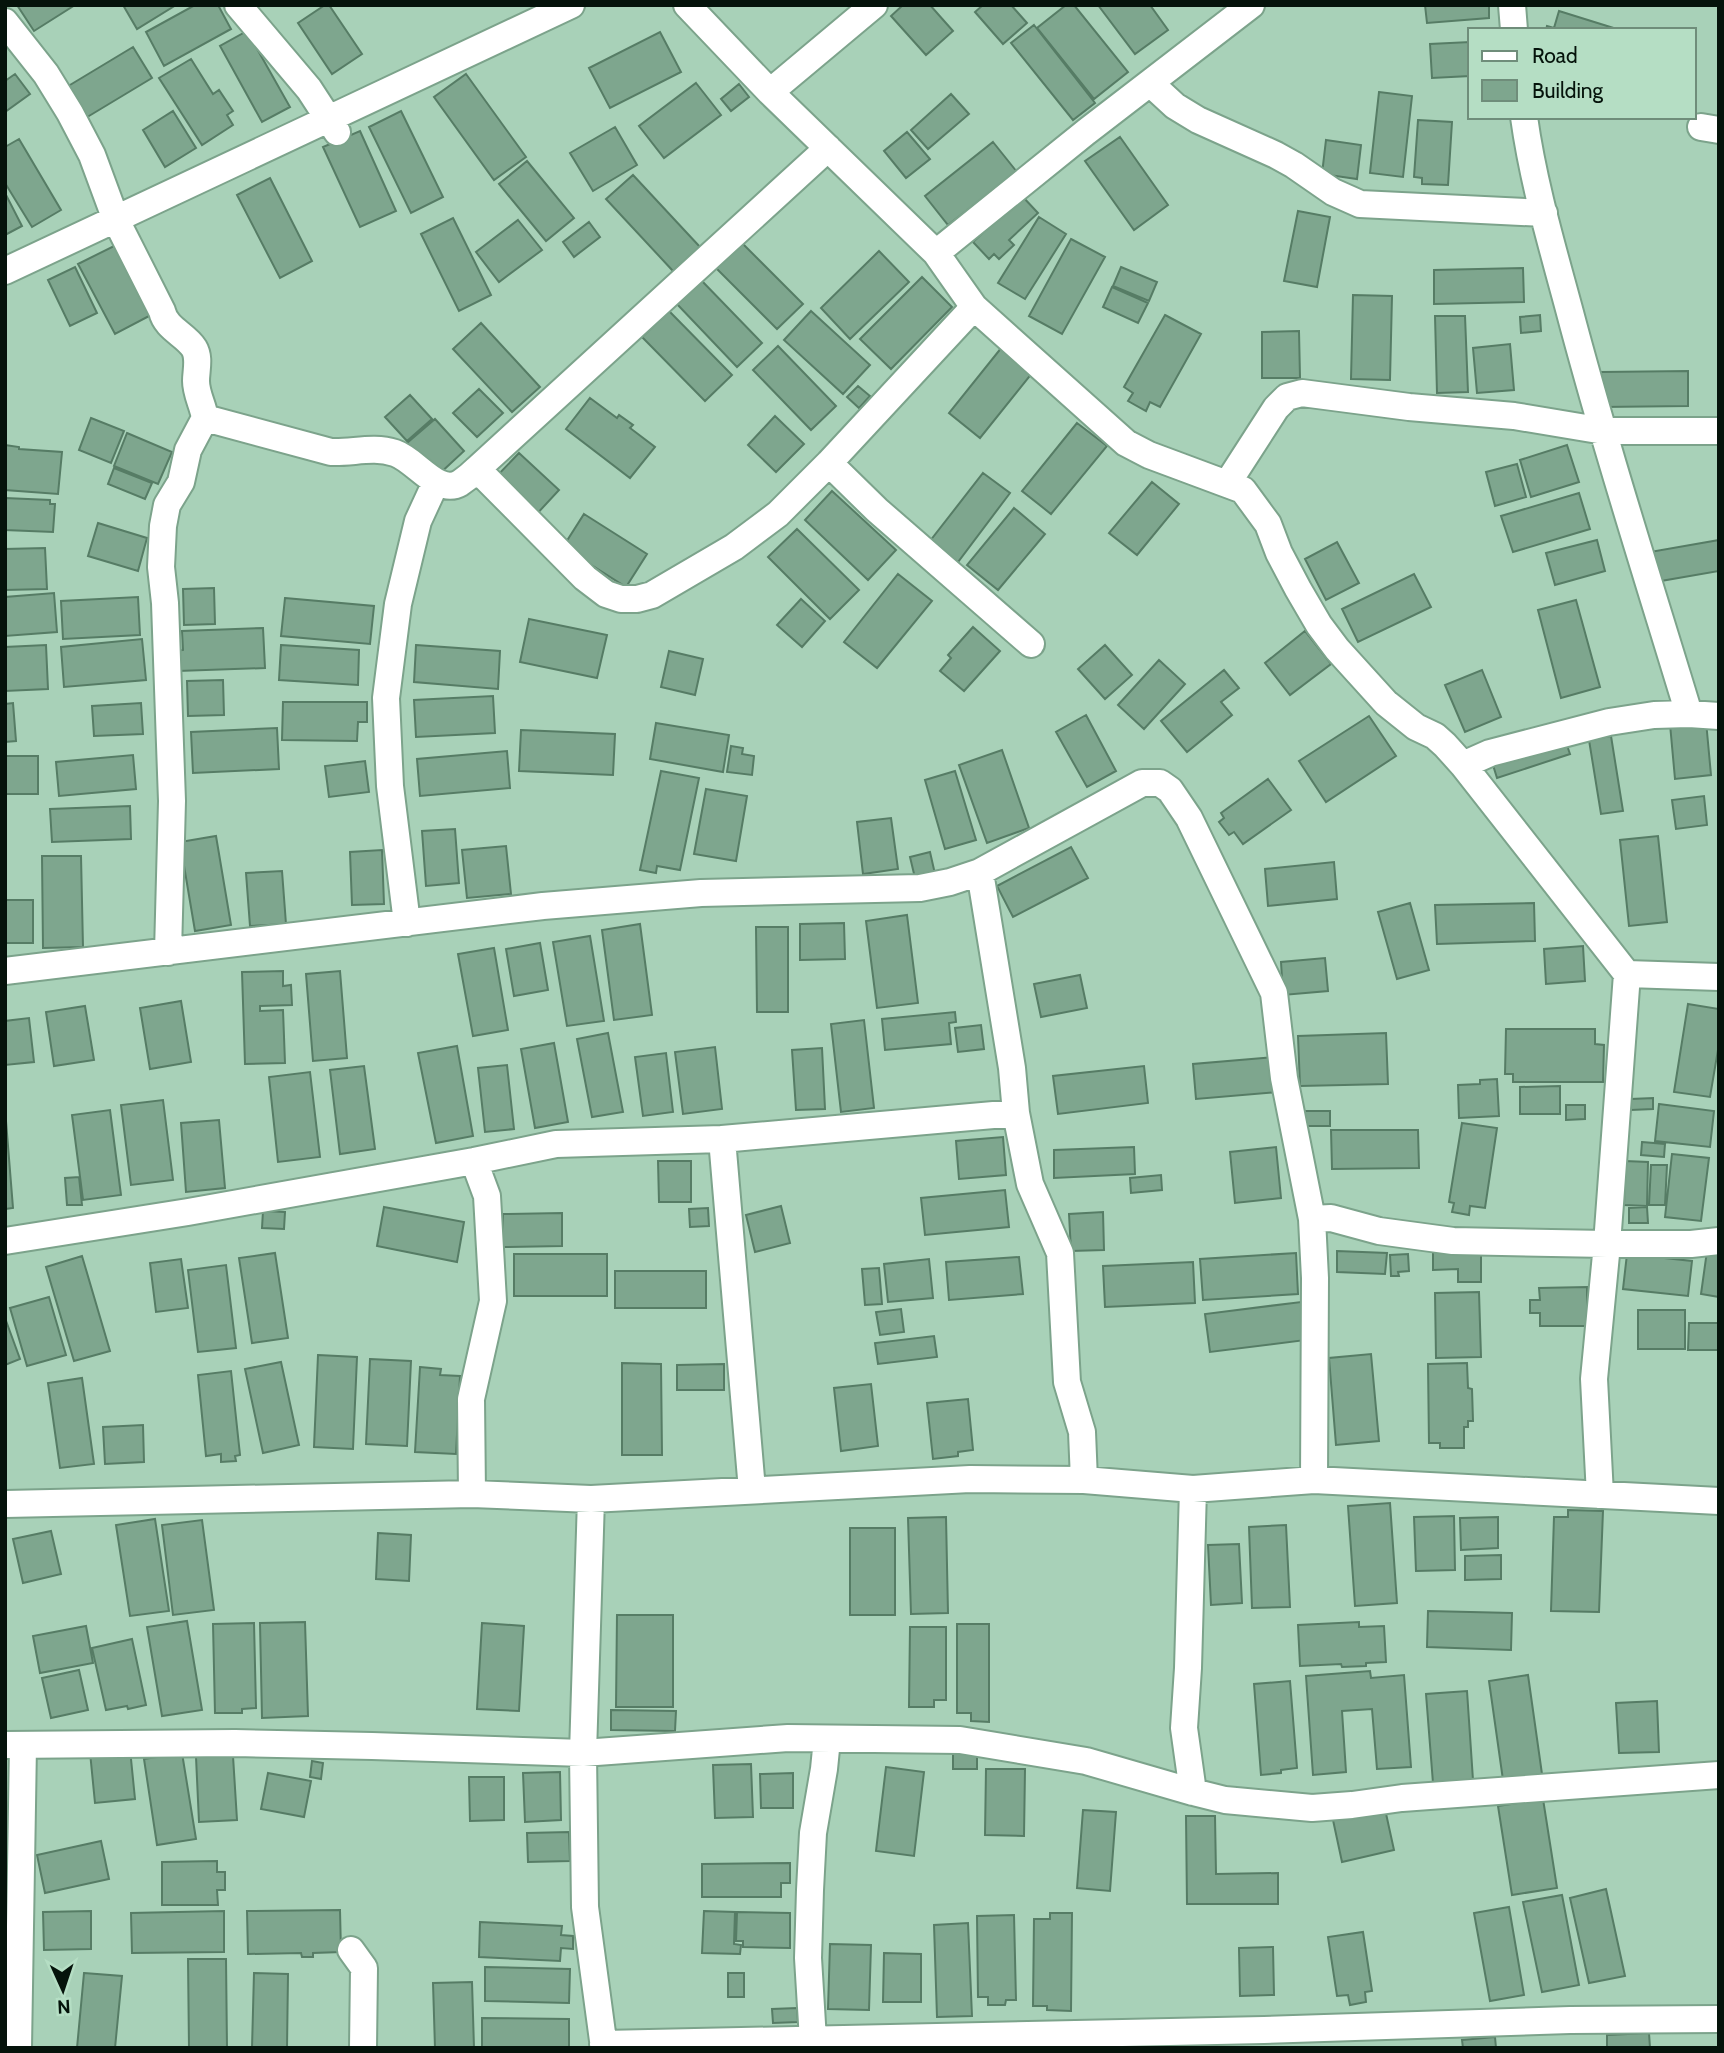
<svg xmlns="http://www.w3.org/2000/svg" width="1724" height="2053" viewBox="0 0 1724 2053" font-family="Cabin,sans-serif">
<rect width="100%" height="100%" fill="#a8d1b8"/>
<!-- building -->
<path fill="#7ea68e" stroke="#567c65" stroke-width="2" d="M17,5H75L34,31Z
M123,5H176L137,29Z
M195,5H218L231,29L164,66L146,32Z
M325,5H329L362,54L332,74L298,23Z
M903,5H930L953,31L926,55L891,16Z
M983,5H1011L1027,23L1003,44L975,12Z
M1066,5H1074L1128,72L1094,99L1037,28Z
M1098,5H1150L1168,30L1135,54Z
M1425,5H1489V18L1427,23Z
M1559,11L1620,30H1546L1547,26L1554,28Z
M1034,25L1095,103L1073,120L1011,43Z
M247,31L290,107L262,122L220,46Z
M660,32L681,72L610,108L589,68Z
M1470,42V76L1432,78L1430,44Z
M133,47L152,78L84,119L65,88Z
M191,59L213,94L219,90L233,111L227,115L233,125L202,145L159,78Z
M15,74L30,94L5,112V81Z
M466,74L526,157L494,180L434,97Z
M696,83L721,115L664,158L639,126Z
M739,84L749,97L731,111L721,99Z
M1379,92L1412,96L1403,177L1370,173Z
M951,94L969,114L928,149L911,130Z
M173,111L196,148L165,167L143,130Z
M401,111L443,197L411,213L369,127Z
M1418,120L1452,122L1448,185L1422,184V178L1414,177Z
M615,127L637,165L593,191L570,153Z
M360,131L396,211L360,227L323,147Z
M907,132L930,159L906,178L884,151Z
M1120,137L1168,205L1134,230L1085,161Z
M19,139L61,210L32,227L5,183V147Z
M1326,140L1361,145L1357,179L1322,174Z
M993,142L1017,172L948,225L925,196Z
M527,161L574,218L546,241L499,184Z
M633,175L700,247L673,271L606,199Z
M270,178L312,261L280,278L237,195Z
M5,193L22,226L5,235Z
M1022,196L1038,213L1009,240L1014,245L999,259L994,254L989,259L973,242Z
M1298,211L1330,217L1317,287L1284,281Z
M1039,217L1066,234L1025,299L998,283Z
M453,218L491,295L459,311L421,234Z
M518,220L542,250L499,282L476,252Z
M589,222L600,237L574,257L563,242Z
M738,239L803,304L777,329L712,264Z
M1071,239L1105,257L1062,334L1029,316Z
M114,246L151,315L115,334L78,264Z
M879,251L909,282L850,339L821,308Z
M75,267L97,313L70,326L48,280Z
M1121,267L1157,282L1149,301L1113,286Z
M1523,268L1524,302L1434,304V270Z
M922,277L952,307L891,369L860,339Z
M701,280L762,343L737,367L676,303Z
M1112,287L1148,303L1138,323L1103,307Z
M1353,295L1392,296L1390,380L1351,379Z
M669,311L732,375L705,401L642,337Z
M811,311L870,365L843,394L784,340Z
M1165,315L1201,334L1160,407L1150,402L1146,411L1128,401L1133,393L1124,387Z
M1540,315L1541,331L1521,333L1520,317Z
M1435,316H1465L1468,392L1437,393Z
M481,323L540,387L512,412L453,349Z
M1299,331L1300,378H1262V332Z
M1510,344L1514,390L1477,393L1473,348Z
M778,346L836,406L811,430L753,370Z
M1002,347L1033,372L980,438L949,413Z
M1688,371V406L1602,407L1601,372Z
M858,386L870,396L859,408L847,397Z
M479,389L503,413L477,437L453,413Z
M410,395L432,419L407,441L385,417Z
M590,398L617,418L619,415L633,425L630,428L655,447L630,478L566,429Z
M775,416L804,444L776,472L748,445Z
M91,418L124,431L111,463L79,450Z
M435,419L464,451L437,476L407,443Z
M1077,423L1107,446L1051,514L1022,491Z
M127,433L172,452L158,484L114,466Z
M5,445L19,447V449L62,452L58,494L5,490Z
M1567,445L1579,482L1531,497L1520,460Z
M519,453L559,490L534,517L494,479Z
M1517,464L1526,497L1495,506L1486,472Z
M114,468L152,483L145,499L108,484Z
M983,473L1010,493L958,562L930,541Z
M1152,482L1179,504L1137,555L1109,533Z
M832,491L896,550L868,580L805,520Z
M1579,493L1590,529L1513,552L1501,516Z
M5,498L50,500V504H55L53,532L5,530Z
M1014,508L1045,534L998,590L967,565Z
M584,514L647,554L626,587L563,547Z
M98,523L147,538L138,571L88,556Z
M797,529L859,590L830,619L768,557Z
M1597,540L1605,571L1555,585L1546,553Z
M1719,540V571L1655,582L1650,552Z
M1337,542L1359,583L1326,600L1305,559Z
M45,548L47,589L5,590V549Z
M898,574L932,601L877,668L844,642Z
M1414,574L1431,607L1358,642L1342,609Z
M214,588L215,624L184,625L183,589Z
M54,593L57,632L5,636V597Z
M138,597L140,635L63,639L61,601Z
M285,598L374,606L370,644L281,636Z
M801,599L825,621L802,647L777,625Z
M1576,600L1600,687L1561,698L1538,610Z
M529,619L607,635L597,678L520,662Z
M973,627L1000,651L964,691L940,671L951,658L948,655Z
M263,628L265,668L178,671L177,651L183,650L182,631Z
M1305,631L1331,664L1290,695L1265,663Z
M142,639L146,680L64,687L61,647Z
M46,645L48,689L5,691V647Z
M281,645L359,650L358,685L279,680Z
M416,645L500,651L498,689L414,682Z
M1105,645L1132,675L1105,699L1078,669Z
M669,651L703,659L695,695L661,687Z
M1159,660L1185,684L1144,729L1118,705Z
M1224,670L1239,688L1221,702L1232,715L1187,752L1161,721Z
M1482,670L1501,717L1465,732L1445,685Z
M223,680L224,715L188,716L187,681Z
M493,696L495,733L416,737L414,700Z
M283,702H367V722H358L357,741L282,740Z
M13,703L16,741L5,742V704Z
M141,703L143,734L94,736L92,706Z
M1086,715L1116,771L1087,787L1056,732Z
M1369,716L1396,756L1326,802L1299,761Z
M1706,721L1711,775L1675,779L1670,724Z
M656,723L729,735L723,772L650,759Z
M277,728L279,769L193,773L191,732Z
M1561,728L1570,754L1497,778L1489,752Z
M521,730L615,734L613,775L519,771Z
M1611,736L1623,811L1601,814L1589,740Z
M731,746L743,748L742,754L754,756L752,775L727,772Z
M1002,750L1029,828L987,843L959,765Z
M507,751L510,788L420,796L417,759Z
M133,755L136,789L59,796L56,762Z
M5,756H38V794H5Z
M365,761L369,792L329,797L325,766Z
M661,771L699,778L680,870L657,866L656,873L640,870Z
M955,771L976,840L945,849L925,780Z
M1268,779L1291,810L1243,844L1234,832L1229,835L1219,822L1224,818L1221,813Z
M706,789L747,796L736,861L694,854Z
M1704,796L1707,825L1676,829L1672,800Z
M130,806L131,839L52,842L50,809Z
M891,818L898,869L863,874L857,822Z
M455,829L459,883L426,886L422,831Z
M216,836L231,925L195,931L180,842Z
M1658,836L1667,922L1629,926L1620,840Z
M506,846L511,894L467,898L462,850Z
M1071,847L1088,878L1013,917L997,886Z
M382,850L384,904L352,905L350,852Z
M930,852L935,874L915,878L910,857Z
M42,856H81L83,947L43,948Z
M1334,862L1337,899L1268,906L1265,869Z
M282,871L286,924L250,926L246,873Z
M5,900H33V943H5Z
M1410,903L1429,970L1397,979L1378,912Z
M1534,903L1535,941L1437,944L1435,905Z
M907,915L918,1003L877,1008L866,921Z
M844,923L845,959L800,960V924Z
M640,924L652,1015L614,1020L602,930Z
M756,927H788V1012H757Z
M590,936L604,1021L567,1026L553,942Z
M540,943L548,990L514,996L506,949Z
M1583,946L1585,981L1546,984L1544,949Z
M494,948L508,1030L473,1036L458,954Z
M1325,958L1328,991L1283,995L1281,962Z
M283,971V986L291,985L292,1005L260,1006V1011L283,1010L285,1063L245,1064L242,972Z
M340,971L347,1058L313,1061L306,974Z
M1080,975L1087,1008L1041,1017L1034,984Z
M181,1001L191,1062L150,1069L140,1008Z
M1688,1004L1719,1009V1044L1710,1097L1674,1092Z
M85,1006L94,1060L54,1066L46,1012Z
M955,1012L956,1022L949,1023L951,1044L885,1050L882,1019Z
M29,1018L34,1062L5,1065V1021Z
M864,1020L874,1108L841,1112L831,1024Z
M981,1025L984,1049L958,1052L955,1028Z
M1506,1029H1595V1044L1604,1045L1603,1082H1513V1074H1505Z
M608,1033L623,1112L592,1117L577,1039Z
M1386,1033L1388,1084L1300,1086L1298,1036Z
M554,1043L568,1122L535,1128L521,1049Z
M457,1046L473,1136L436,1143L418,1053Z
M715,1047L722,1109L683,1114L675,1052Z
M822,1048L825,1109L796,1110L792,1050Z
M666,1053L673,1112L643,1116L635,1057Z
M1275,1057L1278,1092L1196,1099L1193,1064Z
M507,1065L514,1129L485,1132L478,1068Z
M364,1066L375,1149L340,1154L330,1070Z
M1144,1066L1148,1103L1058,1114L1053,1076Z
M310,1072L320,1157L278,1162L269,1077Z
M1497,1079L1499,1116L1459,1118L1458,1085L1480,1084V1080Z
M1560,1086V1114H1520V1087Z
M1653,1098V1109L1631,1110V1099Z
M163,1100L173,1180L131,1185L121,1105Z
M1659,1104L1714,1111L1710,1147L1655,1141Z
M1566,1105H1585V1119L1566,1120Z
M110,1110L121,1195L83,1200L72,1115Z
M1305,1111H1330V1126H1305Z
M219,1120L225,1188L186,1192L181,1123Z
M6,1121L13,1208L5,1209V1121Z
M1462,1123L1497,1128L1485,1208L1470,1206L1469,1215L1452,1212L1454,1203L1449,1202Z
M1331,1130H1418L1419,1168L1332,1169Z
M1003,1137L1006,1175L959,1179L956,1141Z
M1642,1142L1665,1144L1664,1157L1641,1155Z
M1134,1147L1135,1174L1054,1178V1150Z
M1276,1147L1281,1198L1235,1203L1230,1152Z
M1672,1154L1709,1158L1701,1221L1665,1217Z
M658,1161H691V1202H659Z
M1625,1161L1648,1162L1647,1206L1624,1205Z
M1651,1165H1667L1665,1205H1649Z
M1161,1175L1162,1190L1131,1193L1130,1178Z
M79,1177L82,1205H67L65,1178Z
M1005,1190L1009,1227L925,1235L921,1198Z
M781,1206L790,1243L755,1252L746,1215Z
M384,1207L464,1222L457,1262L377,1246Z
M1647,1207L1648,1223H1629V1208Z
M708,1208L709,1226L690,1227L689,1209Z
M263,1211L285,1212L284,1229L262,1228Z
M1103,1212L1104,1250L1071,1251L1069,1214Z
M562,1213V1246L503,1247V1214Z
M1337,1251L1387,1253L1385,1274L1337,1272Z
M1433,1251H1481V1282H1458V1269L1433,1270Z
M1707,1251L1719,1253V1297L1701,1294Z
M275,1253L288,1338L252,1343L239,1258Z
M1296,1253L1298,1294L1203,1300L1200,1259Z
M514,1254H607V1296H514Z
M1408,1254L1409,1271L1398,1272L1399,1276H1391L1390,1255Z
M1627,1254L1692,1261L1688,1296L1623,1289Z
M82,1256L110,1351L74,1361L46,1267Z
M1019,1257L1023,1294L949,1300L946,1262Z
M181,1259L188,1308L156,1312L150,1263Z
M929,1259L933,1298L888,1302L884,1264Z
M1193,1262L1195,1303L1105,1307L1103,1266Z
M226,1265L236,1348L198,1352L188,1270Z
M879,1268L882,1304L865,1305L862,1269Z
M615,1271H706V1308H615Z
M1587,1287V1326H1540V1313H1530V1300H1540L1539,1288Z
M1479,1292L1481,1357L1436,1358L1435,1293Z
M49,1297L66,1355L27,1366L10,1308Z
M1301,1302L1306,1340L1210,1352L1205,1314Z
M901,1309L904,1332L880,1335L876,1312Z
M1638,1310H1685V1349H1638Z
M5,1318L20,1359L5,1365Z
M1689,1323H1719V1350H1688Z
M934,1336L937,1357L878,1364L875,1343Z
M1371,1354L1379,1441L1336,1445L1329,1358Z
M318,1355L357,1357L353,1449L314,1447Z
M370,1359L411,1361L407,1446L366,1444Z
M281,1362L299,1445L263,1453L245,1369Z
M622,1363L661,1364L662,1455H622Z
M1467,1363L1468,1388L1472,1389L1473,1421H1468V1427H1464V1448H1440V1443H1429L1428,1364Z
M724,1364V1390H677V1365Z
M420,1367L441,1369L440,1375L460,1376L456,1454L415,1452Z
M231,1371L240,1455L235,1456L236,1461L221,1462V1454L206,1456L198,1375Z
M82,1378L94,1464L60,1468L48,1383Z
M871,1384L878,1446L841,1451L834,1388Z
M968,1399L973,1450L958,1452V1456L933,1459L927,1403Z
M143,1425L144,1462L105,1464L103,1427Z
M1390,1503L1397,1603L1355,1606L1348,1506Z
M1568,1510L1603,1511L1599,1612L1551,1611L1554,1517H1568Z
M1454,1516L1455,1570L1416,1571L1414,1517Z
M946,1517L948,1613L911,1614L908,1518Z
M1498,1517V1548L1461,1550L1460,1518Z
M155,1519L169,1611L130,1616L116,1525Z
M202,1520L214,1610L173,1615L162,1525Z
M1286,1525L1290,1607L1252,1608L1249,1527Z
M850,1528H895V1615H850Z
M51,1531L61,1574L23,1583L13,1539Z
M378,1533L411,1535L409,1581L376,1579Z
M1239,1544L1242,1603L1211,1605L1208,1545Z
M1501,1555V1579L1465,1580V1556Z
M1428,1611L1512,1613L1511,1650L1427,1647Z
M617,1615H673V1707H616Z
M187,1621L202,1710L162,1716L147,1627Z
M305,1622L308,1716L262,1718L260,1623Z
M1359,1622V1627L1384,1626L1386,1662L1366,1663V1666L1342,1667L1341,1664L1300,1666L1298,1625Z
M254,1623L256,1708L242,1709V1713H215L213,1624Z
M482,1623L524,1626L519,1711L477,1709Z
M957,1624H989V1722L971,1721V1713H957Z
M86,1626L93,1663L40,1673L33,1636Z
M910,1627H946V1700H934V1707H909Z
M132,1639L146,1705L128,1709L127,1706L106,1710L92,1648Z
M79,1670L88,1710L51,1718L42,1678Z
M1370,1671L1371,1678L1404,1675L1411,1767L1377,1769L1372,1709L1342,1711L1346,1772L1313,1775L1306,1676Z
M1528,1675L1542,1774L1503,1780L1489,1681Z
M1290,1681L1297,1768L1281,1770V1773L1261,1775L1254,1684Z
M1467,1691L1473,1780L1433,1783L1426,1694Z
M1657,1701L1659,1752L1619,1753L1616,1703Z
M611,1710L676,1711L675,1731L611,1730Z
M129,1739L135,1799L95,1803L89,1742Z
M977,1752V1769H953V1753Z
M182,1753L196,1839L157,1845L144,1759Z
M233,1756L237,1820L199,1822L196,1757Z
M312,1761L323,1763L321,1779L310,1777Z
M751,1764L753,1817L715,1818L713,1765Z
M886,1767L924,1772L914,1856L876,1851Z
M986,1769H1025L1024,1836L985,1835Z
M560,1772L561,1820L525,1822L523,1773Z
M268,1773L311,1781L304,1817L261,1809Z
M793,1773V1808H761L760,1774Z
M469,1777H504V1820L470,1821Z
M1543,1799L1557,1888L1512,1895L1498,1806Z
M1385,1809L1394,1850L1342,1862L1333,1820Z
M1083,1810L1116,1812L1110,1891L1077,1888Z
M1186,1816H1215L1216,1874L1278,1873V1904H1187Z
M569,1832L570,1861L528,1862L527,1833Z
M101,1841L109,1879L45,1893L37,1855Z
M217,1861V1872H225V1890H217L218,1905H162V1862Z
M790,1863V1883H781V1897H702V1864Z
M1606,1889L1625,1976L1589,1983L1570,1898Z
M1562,1895L1579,1985L1542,1992L1523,1902Z
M1509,1907L1524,1995L1490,2001L1474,1913Z
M340,1910L341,1952L313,1953V1957H302L301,1953L248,1954L247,1911Z
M91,1911V1949L44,1950L43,1912Z
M224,1911V1952L132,1953L131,1913Z
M704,1911L735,1912L734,1944L741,1945L740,1954L702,1953Z
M737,1912L790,1913V1948L743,1947V1941H736Z
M1050,1913H1072L1071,2011L1047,2010V2006H1033L1034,1919H1050Z
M1014,1915L1016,2000H1006L1005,2005H988V1997H978L977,1916Z
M480,1922L562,1926L561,1935L573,1936V1949L561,1948L560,1961L479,1957Z
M968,1923L972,2016L937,2017L934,1925Z
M1363,1932L1372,1991L1365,1992L1366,2002L1350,2005L1348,1995L1337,1996L1328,1937Z
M830,1944L871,1945L869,2010L828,2009Z
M1273,1947L1274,1995L1240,1996L1239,1948Z
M884,1953L921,1954V2002H883Z
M188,1959H226L227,2048H189Z
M485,1967L570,1969L569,2003L485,2001Z
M84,1973L122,1976L115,2048H77Z
M254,1973L288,1974L287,2048H252Z
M728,1973H744V1997H728Z
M472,1982L474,2048H435L433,1983Z
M797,2008L798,2022L773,2023L772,2009Z
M482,2018L569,2019V2048H482Z
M1649,2033L1650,2048H1607V2035Z
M1495,2037L1496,2048H1463L1462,2040Z"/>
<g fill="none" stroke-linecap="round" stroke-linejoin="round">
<!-- street casing -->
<g stroke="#7ca38b" stroke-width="30">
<path id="street" d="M238,5L309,89L337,132
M687,5L770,92L936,253L974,307L1126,443L1149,455L1243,490L1268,524L1279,553L1298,589L1319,625L1337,649L1386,703L1416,727L1435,736L1445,745L1463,765L1490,753L1609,722L1654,715L1689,714L1719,716
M1512,5L1514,30
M5,22L46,74L70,113L92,155L116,220L162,311C166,329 185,334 194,348C200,358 196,370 196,381C196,394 203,405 205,418L331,452C353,453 373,446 395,453C416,460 438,496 460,483C466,479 472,474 477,469L828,148
M1150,83L1175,106L1198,120L1276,155L1294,165L1333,192L1360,204L1544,213
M770,92L874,5
M1524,117C1533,182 1552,246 1569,309C1605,445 1648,579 1689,714
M1701,127L1719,130
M936,253L1086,132L1251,5
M5,271L571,5
M829,463L877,510L1031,644
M477,469L585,578L606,594L621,599H637L652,595L734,547L778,514L829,463L974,307
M1227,484L1276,408L1287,397L1302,393L1409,407L1514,416L1604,431H1719
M1463,765L1627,974L1607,1244L1594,1379L1600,1495
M980,872L1012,1068L1016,1113L1030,1184L1060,1253L1067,1382L1082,1432L1084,1480
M407,923L390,786L386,698L398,604L418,521L436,482
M168,952L172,801L165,603L161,567L163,526L167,505L181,482L188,450L205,418
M5,971L543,906L701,893L920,888L950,882L980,872L1142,783H1160L1170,790L1189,818L1274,993L1284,1078L1312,1219L1315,1278L1314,1480
M1627,974L1719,977
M722,1139L1016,1113
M1312,1219L1331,1218L1379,1231L1453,1241L1607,1244H1691L1719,1241
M5,1241L188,1212L474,1161L556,1144L722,1139L752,1490
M1193,1489L1188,1668L1184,1728L1193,1792
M472,1494L471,1399L493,1301L487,1196L474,1161
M591,1499L583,1753L585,1907L604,2048
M5,1504L472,1494L591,1499L970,1479L1084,1480L1193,1489L1314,1480L1719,1501
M5,1745L235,1743L372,1746L583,1753L788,1738L960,1740L1086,1761L1193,1792L1225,1800L1312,1808L1352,1805L1402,1798L1719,1775
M351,1950L364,1968L363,2048
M813,2040L808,1958L810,1890L813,1833L824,1769L827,1739
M603,2044L1264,2030L1570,2020L1719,2019
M18,2048L23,1745"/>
</g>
<!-- street -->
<use href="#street" stroke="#fff" stroke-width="26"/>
</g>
<!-- border -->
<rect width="1724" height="2053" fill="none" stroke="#05130b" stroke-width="14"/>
<!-- legend -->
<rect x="1468" y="28" width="228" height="91" fill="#b5dec4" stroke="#6f8d7a" stroke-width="2"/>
<rect x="1482" y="51" width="35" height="10" fill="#ffffff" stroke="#6f8d7a" stroke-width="2"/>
<text x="1532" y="63" font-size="21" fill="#05130b">Road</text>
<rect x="1482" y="80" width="35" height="21" fill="#7ea68e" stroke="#6f8d7a" stroke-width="2"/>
<text x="1532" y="98" font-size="21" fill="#05130b">Building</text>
<!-- north arrow -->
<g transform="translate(63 1990) rotate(177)" stroke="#b5dec4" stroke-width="5" paint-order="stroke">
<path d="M0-5L12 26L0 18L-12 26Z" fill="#05130b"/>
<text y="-10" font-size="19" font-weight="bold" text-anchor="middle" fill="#05130b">N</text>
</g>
</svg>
